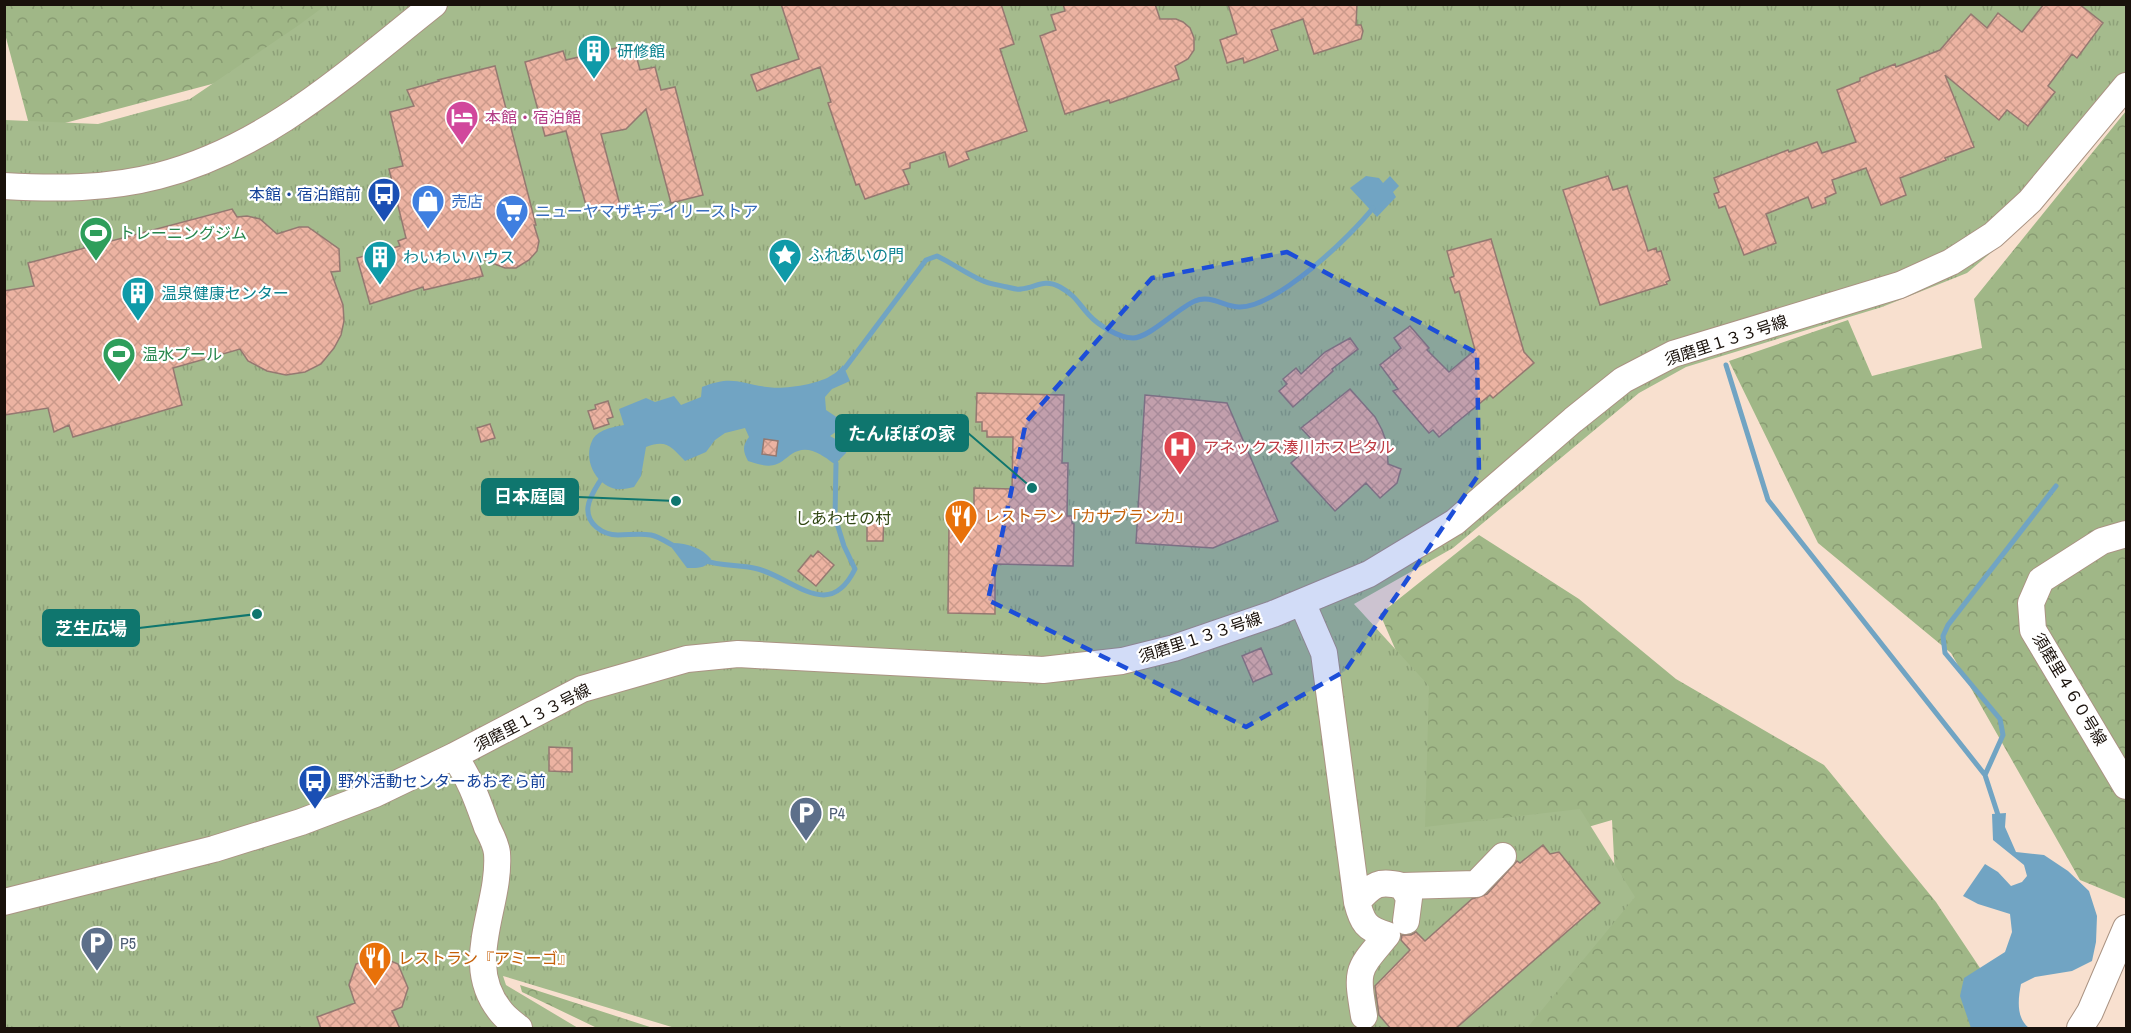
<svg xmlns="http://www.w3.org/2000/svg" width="2131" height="1033" viewBox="0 0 2131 1033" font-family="'Archivo Narrow','Noto Sans JP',sans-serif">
<defs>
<pattern id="forest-crowns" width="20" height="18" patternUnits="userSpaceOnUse" patternTransform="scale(1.5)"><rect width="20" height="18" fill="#a0b787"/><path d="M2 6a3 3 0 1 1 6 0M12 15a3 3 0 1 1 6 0" fill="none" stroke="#899c73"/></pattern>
<pattern id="park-tufts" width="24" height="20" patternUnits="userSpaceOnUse" patternTransform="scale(1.5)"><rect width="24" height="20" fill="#a5bb8d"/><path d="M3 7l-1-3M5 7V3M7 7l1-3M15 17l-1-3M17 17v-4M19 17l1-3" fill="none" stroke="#8da078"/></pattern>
<pattern id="building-cross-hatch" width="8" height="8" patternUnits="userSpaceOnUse" patternTransform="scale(1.5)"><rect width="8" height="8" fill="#ecb3a2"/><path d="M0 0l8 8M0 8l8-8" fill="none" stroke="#ca998a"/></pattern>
</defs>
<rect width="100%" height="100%" fill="#f8e0cf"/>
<!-- forest -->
<path fill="url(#forest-crowns)" d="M4,5H339L227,80L31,132L5,34Z
M2126,111V899L2080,880L1951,653L1818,543L1729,361L1848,320L1872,376L1982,348L1974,299Z
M1479,535L1579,599L1676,679L1824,765L1936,902L2020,1028H1492L1616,895L1612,820L1489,856L1411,866L1420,706L1380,614Z
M520,985L653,1028H597L522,992Z"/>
<!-- park -->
<path fill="url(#park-tufts)" d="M326,5H2126V92L2026,223L1967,273L1882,307L1686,367L1639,393L1453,548L1354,604L1429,686L1425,827L1580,809L1635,897L1527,1028H675L503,976L506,985L578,1028H5V120L98,124L190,99L299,25Z"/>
<!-- water -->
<path fill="#71a4c3" d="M1366,176L1379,178L1383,183L1390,176L1399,186L1393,192L1396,197L1377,217L1350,188Z
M843,365L850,381L832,389L825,397L826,410L853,428L849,432L837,431L830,436L839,441L849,442L846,453L836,463H833C824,456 810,446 798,451C790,453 785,461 777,464C768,468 758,464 748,461C743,451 742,446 749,437L745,428L725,433L715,440L706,452L685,461C671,447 667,439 646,447L641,476L634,487C629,488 621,490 616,489C596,485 583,460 592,441C597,430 612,427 624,425L619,409L646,398L655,402L674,396L681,405L701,397L702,387C732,375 739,383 767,387C783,390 820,384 832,375C836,373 840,369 843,365Z
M673,543C687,543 702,548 711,559C706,569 697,568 687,568L672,548Z
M2006,813L2005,827L2016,852L2044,855L2068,871L2089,891L2097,916L2096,942L2092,961L2072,971L2035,977L2021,984C2018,999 2016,1018 2029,1028H1971L1960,996L1964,978L2005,952L2012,932L2010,914L1978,904L1963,896L1985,864L1998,872L2011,886L2022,882L2027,876L2024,865L1993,840L1992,814Z"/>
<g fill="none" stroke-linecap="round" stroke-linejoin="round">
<!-- stream -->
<path stroke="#71a4c3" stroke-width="5" d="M1726,365L1768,500L1985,775
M845,368L926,260L937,256C952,263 965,273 981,280C989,284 999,285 1007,287C1011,288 1017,290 1021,289C1036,288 1043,278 1060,287C1076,296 1077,302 1089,315C1098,325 1119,338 1133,338C1149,338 1178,308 1195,301C1210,294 1225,307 1239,307C1276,308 1351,236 1373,208
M600,481C595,489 589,498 588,507C586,524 603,535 618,535C629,535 639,533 651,535C660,537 668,543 676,547
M704,560C720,567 741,564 758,569C795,579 829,622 855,569L844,546L835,517L836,463
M1999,818L1985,775L2003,735L2000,719L1945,653L1943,636L1948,625L2056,486"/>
</g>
<!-- building -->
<path fill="url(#building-cross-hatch)" stroke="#947971" stroke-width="1.5" d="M781,4H1001L1014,44L1000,49L1027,131L966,152L969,159L949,167L945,152L910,163V168L903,170L909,184L865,199L859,184L856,185L828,103L831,102L820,67L757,91L751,75L799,59Z
M1063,4H1155L1160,19H1176L1183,22L1190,28L1194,38V50L1188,59L1175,66L1179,79L1110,103L1109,100L1065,114L1040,36L1056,30L1051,15L1065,11Z
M1228,4H1357L1356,25H1361L1363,31L1361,39L1314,54L1303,19L1271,30L1278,50L1244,63L1243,58L1227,63L1220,40L1237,34Z
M2044,4H2079L2103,23L2077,58L2072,54L2048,86L2055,92L2028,126L2007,110L1999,120L1945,75L1974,147L1945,158L1946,160L1900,178L1906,195L1881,205L1866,168L1832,180L1836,193L1825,198L1826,203L1812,208L1808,197L1766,214L1776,243L1744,255L1725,206L1719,208L1714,194L1719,192L1714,178L1788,150L1789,152L1817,142L1822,153L1856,142L1837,90L1860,81V78L1895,64L1896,67L1940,50L1971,14L1987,28L1998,13L2022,32Z
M633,44L640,70L655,67L661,90L675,87L703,195L671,203L646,109L626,129L601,134L620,205L588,213L566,131L545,136L525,62L563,51L566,60Z
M495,66L536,225H534L539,241L537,251L529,260L516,268H505L477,257L483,276L424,290L423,287L370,304L357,258L400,246L398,241L406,238L389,169L403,166L390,112L414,106L407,90L439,81L438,80Z
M1608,176L1613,190L1627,186L1648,251L1656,248L1657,252L1661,251L1670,280L1666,282L1667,284L1600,305L1563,190Z
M232,209L237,217L247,216L260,219L277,234L299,227H308L339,249L340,271L331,272L343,305L344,321L341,335L334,348L321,364L305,372L286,375L267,371L248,361L240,349L173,368L182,405L73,437L69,425L54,432L48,408L4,415V291L34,286L28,263Z
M1491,239L1524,352L1534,363L1493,398L1490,395L1439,437L1433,430L1429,433L1393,391L1398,389L1380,365L1401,348L1394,338L1410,326L1429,348L1427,350L1449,372L1475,350L1459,291L1455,293L1450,278L1454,276L1447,251Z
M1350,338L1358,349L1332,369L1333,371L1293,407L1279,391L1287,384L1283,379L1296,368L1301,374L1325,352Z
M1350,389L1375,417L1382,430L1387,444L1388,464L1401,469L1397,483L1380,498L1366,483L1335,511L1291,463L1314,442L1301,428Z
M977,393L1064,395L1062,463H1068L1067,516H1072V523L1074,524L1073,566L995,564V614L948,613L949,525H974V488L1012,489L1013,437H987V431H982V422H976Z
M1145,395L1227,403L1278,521L1213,548L1136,543Z
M608,401L613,417L607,419L609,424L594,429L588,411L596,409L595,405Z
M490,424L495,438L481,442L477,428Z
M764,439L778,441L776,456L762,454Z
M867,515H884L883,541H867Z
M818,551L834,565L816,586L798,571L811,555L813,557Z
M1261,648L1272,674L1253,682L1242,656Z
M549,747L572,748V772L549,771Z
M1543,845L1550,854L1559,852L1600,903L1455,1029H1391L1379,1015L1375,986L1410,950L1401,940L1402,935H1411L1416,932L1425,941L1472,899L1487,894L1517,861L1520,863Z
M379,956L398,964L408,988L402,1007L392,1011L400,1029H321L317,1017L355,1003L349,985L356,964Z"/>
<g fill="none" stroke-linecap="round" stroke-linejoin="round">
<!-- minor casing -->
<g stroke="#aa9383" stroke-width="28">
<path id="minor" d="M4,186C56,189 108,189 158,176C267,148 348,72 434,4
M2126,534L2102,541L2041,580L2031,603L2033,630L2126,786
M1302,602L1324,653L1357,902C1362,922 1366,929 1387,935C1357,971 1356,968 1364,1016
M454,756C470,778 478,802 487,827C491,835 496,844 497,853C501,908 460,964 502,1013C507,1019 514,1024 519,1028
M1402,886L1476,884L1503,856
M4,902L214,849L301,822L375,794L454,756L582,689L687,659L738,654L1043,670L1122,661L1174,648L1273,614L1369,574L1455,522L1573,420L1623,380L1673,354L1900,285L1951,262L1993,235L2030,201L2126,86
M1357,902C1373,884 1379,880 1402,886L1409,898L1406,921
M2080,1028L2090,1012L2126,928"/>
</g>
<!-- minor -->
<use href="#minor" stroke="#fff" stroke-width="26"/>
</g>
<!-- marked area -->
<path fill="#1d4ed8" fill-opacity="0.2" stroke="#1d4ed8" stroke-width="4.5" stroke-dasharray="12 8" stroke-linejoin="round" d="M1287,252L1477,353L1479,474L1345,671L1246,727L988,600L1026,422L1152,278Z"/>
<!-- icons -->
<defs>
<g id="building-pin" transform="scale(1.725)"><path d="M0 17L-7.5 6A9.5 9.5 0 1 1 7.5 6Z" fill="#0f9aa8" stroke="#fff"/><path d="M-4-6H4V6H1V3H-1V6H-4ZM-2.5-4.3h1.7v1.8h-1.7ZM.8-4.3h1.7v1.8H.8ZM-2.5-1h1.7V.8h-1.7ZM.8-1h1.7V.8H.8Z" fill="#fff"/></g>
<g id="hotel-pin" transform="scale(1.725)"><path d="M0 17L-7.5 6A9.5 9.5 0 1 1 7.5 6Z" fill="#d1479c" stroke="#fff"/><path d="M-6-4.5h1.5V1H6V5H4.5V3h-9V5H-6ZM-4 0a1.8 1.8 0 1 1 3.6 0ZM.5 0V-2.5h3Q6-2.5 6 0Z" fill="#fff"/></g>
<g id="bus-pin" transform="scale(1.725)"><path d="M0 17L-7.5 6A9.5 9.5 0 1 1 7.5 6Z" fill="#1a4fb4" stroke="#fff"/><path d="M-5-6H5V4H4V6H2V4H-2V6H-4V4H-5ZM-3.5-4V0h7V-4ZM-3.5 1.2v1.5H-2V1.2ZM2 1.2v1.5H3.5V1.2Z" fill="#fff"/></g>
<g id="shop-pin" transform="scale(1.725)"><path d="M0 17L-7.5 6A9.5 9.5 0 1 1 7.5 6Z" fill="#3f7fe0" stroke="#fff"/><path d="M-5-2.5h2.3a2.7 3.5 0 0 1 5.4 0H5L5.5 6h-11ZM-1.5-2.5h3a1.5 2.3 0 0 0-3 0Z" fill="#fff"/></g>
<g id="supermarket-pin" transform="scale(1.725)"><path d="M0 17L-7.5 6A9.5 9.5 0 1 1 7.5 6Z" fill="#3f7fe0" stroke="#fff"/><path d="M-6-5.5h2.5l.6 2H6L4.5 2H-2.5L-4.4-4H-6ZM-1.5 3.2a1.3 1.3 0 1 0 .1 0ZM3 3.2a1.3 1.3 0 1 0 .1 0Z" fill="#fff"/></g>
<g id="stadium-pin" transform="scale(1.725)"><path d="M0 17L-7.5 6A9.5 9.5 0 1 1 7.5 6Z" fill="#2e9e5b" stroke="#fff"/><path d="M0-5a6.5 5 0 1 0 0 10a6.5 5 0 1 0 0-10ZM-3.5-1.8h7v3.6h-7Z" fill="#fff"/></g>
<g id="sight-pin" transform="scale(1.725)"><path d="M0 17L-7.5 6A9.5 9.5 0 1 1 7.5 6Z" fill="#0f9aa8" stroke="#fff"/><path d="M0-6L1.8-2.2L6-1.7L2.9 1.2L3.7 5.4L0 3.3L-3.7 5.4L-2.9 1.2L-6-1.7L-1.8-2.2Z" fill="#fff"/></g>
<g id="hospital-pin" transform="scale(1.725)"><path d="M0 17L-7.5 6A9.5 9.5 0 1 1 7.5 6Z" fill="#e0444e" stroke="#fff"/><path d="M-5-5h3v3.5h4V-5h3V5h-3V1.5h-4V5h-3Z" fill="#fff"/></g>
<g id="restaurant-pin" transform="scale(1.725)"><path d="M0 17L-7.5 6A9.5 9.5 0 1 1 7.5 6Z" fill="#e8710a" stroke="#fff"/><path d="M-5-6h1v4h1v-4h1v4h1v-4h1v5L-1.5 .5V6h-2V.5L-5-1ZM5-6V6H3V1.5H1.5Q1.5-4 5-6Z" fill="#fff"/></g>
<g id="parking-pin" transform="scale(1.725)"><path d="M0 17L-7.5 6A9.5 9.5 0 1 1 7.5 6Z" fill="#5c6f8a" stroke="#fff"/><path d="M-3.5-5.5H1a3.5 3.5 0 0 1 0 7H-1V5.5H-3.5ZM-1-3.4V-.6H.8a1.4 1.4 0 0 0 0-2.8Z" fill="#fff"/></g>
</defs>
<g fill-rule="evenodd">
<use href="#building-pin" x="594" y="51"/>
<use href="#hotel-pin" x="462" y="117"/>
<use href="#bus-pin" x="384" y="194"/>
<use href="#shop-pin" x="428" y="201"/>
<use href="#supermarket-pin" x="512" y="211"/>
<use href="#stadium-pin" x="96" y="233"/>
<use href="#sight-pin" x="785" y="255"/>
<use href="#building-pin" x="380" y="257"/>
<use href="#building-pin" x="138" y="293"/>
<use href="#stadium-pin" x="119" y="354"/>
<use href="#hospital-pin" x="1180" y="447"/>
<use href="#restaurant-pin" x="961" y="516"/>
<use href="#bus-pin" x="315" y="781"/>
<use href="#parking-pin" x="806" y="813"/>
<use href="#parking-pin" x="97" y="943"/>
<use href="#restaurant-pin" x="375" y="958"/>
</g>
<g text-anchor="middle" stroke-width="4.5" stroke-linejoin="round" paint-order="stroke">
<!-- culture labels -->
<g font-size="16" fill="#0d838f" stroke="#fff" text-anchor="start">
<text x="617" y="57">研修館</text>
<text x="808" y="261">ふれあいの門</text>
<text x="403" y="263">わいわいハウス</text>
<text x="161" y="299">温泉健康センター</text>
</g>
<!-- hotel labels -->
<g font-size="16" fill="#b23c85" stroke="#fff" text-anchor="start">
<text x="485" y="123">本館・宿泊館</text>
</g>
<!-- transit labels -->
<g font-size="16" fill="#164399" stroke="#fff" text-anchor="end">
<text x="361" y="200">本館・宿泊館前</text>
<text x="338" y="787" text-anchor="start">野外活動センターあおぞら前</text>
</g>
<!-- shop labels -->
<g font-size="16" fill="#366cbe" stroke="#fff" text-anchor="start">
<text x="451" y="207">売店</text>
<text x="535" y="217">ニューヤマザキデイリーストア</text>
</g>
<!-- leisure labels -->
<g font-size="16" fill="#27864d" stroke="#fff" text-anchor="start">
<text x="119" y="239">トレーニングジム</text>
<text x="142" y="360">温水プール</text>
</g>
<!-- street labels -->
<g font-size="16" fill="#19110b" stroke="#fff">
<text transform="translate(1726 340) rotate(-18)" y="6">須磨里１３３号線</text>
<text transform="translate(1200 637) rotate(-18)" y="6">須磨里１３３号線</text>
<text transform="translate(2070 689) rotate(59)" y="6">須磨里４６０号線</text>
<text transform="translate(532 717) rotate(-27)" y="6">須磨里１３３号線</text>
</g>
<!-- health labels -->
<g font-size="16" fill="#be3a42" stroke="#fff" text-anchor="start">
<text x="1203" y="453">アネックス湊川ホスピタル</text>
</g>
<!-- food labels -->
<g font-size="16" fill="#c56008" stroke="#fff" text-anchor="start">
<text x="984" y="522">レストラン「カサブランカ」</text>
<text x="398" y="964">レストラン『アミーゴ』</text>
</g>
<!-- park labels -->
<g font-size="16" fill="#314713" stroke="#fff">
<text x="843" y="524">しあわせの村</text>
</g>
<!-- service labels -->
<g font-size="16" fill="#4e5e75" stroke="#fff" text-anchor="start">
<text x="829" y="819">P4</text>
<text x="120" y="949">P5</text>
</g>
</g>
<!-- callouts -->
<path fill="none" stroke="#0f766e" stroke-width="2" d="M1032 488L968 433M676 501L578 497M257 614L139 628"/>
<g fill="#0f766e" stroke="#fff" stroke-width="2">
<circle cx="1032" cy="488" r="6"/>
<circle cx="676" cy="501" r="6"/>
<circle cx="257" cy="614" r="6"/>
</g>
<g fill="#0f766e" stroke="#0f766e" stroke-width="2">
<rect x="836" y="415" width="132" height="36" rx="6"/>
<rect x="482" y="479" width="96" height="36" rx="6"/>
<rect x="43" y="610" width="96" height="36" rx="6"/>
</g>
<g font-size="18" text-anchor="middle" font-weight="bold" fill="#fff">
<text x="902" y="440">たんぽぽの家</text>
<text x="530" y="503">日本庭園</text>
<text x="91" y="635">芝生広場</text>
</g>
<!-- border -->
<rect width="2131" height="1033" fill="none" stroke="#19110b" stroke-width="12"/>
</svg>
